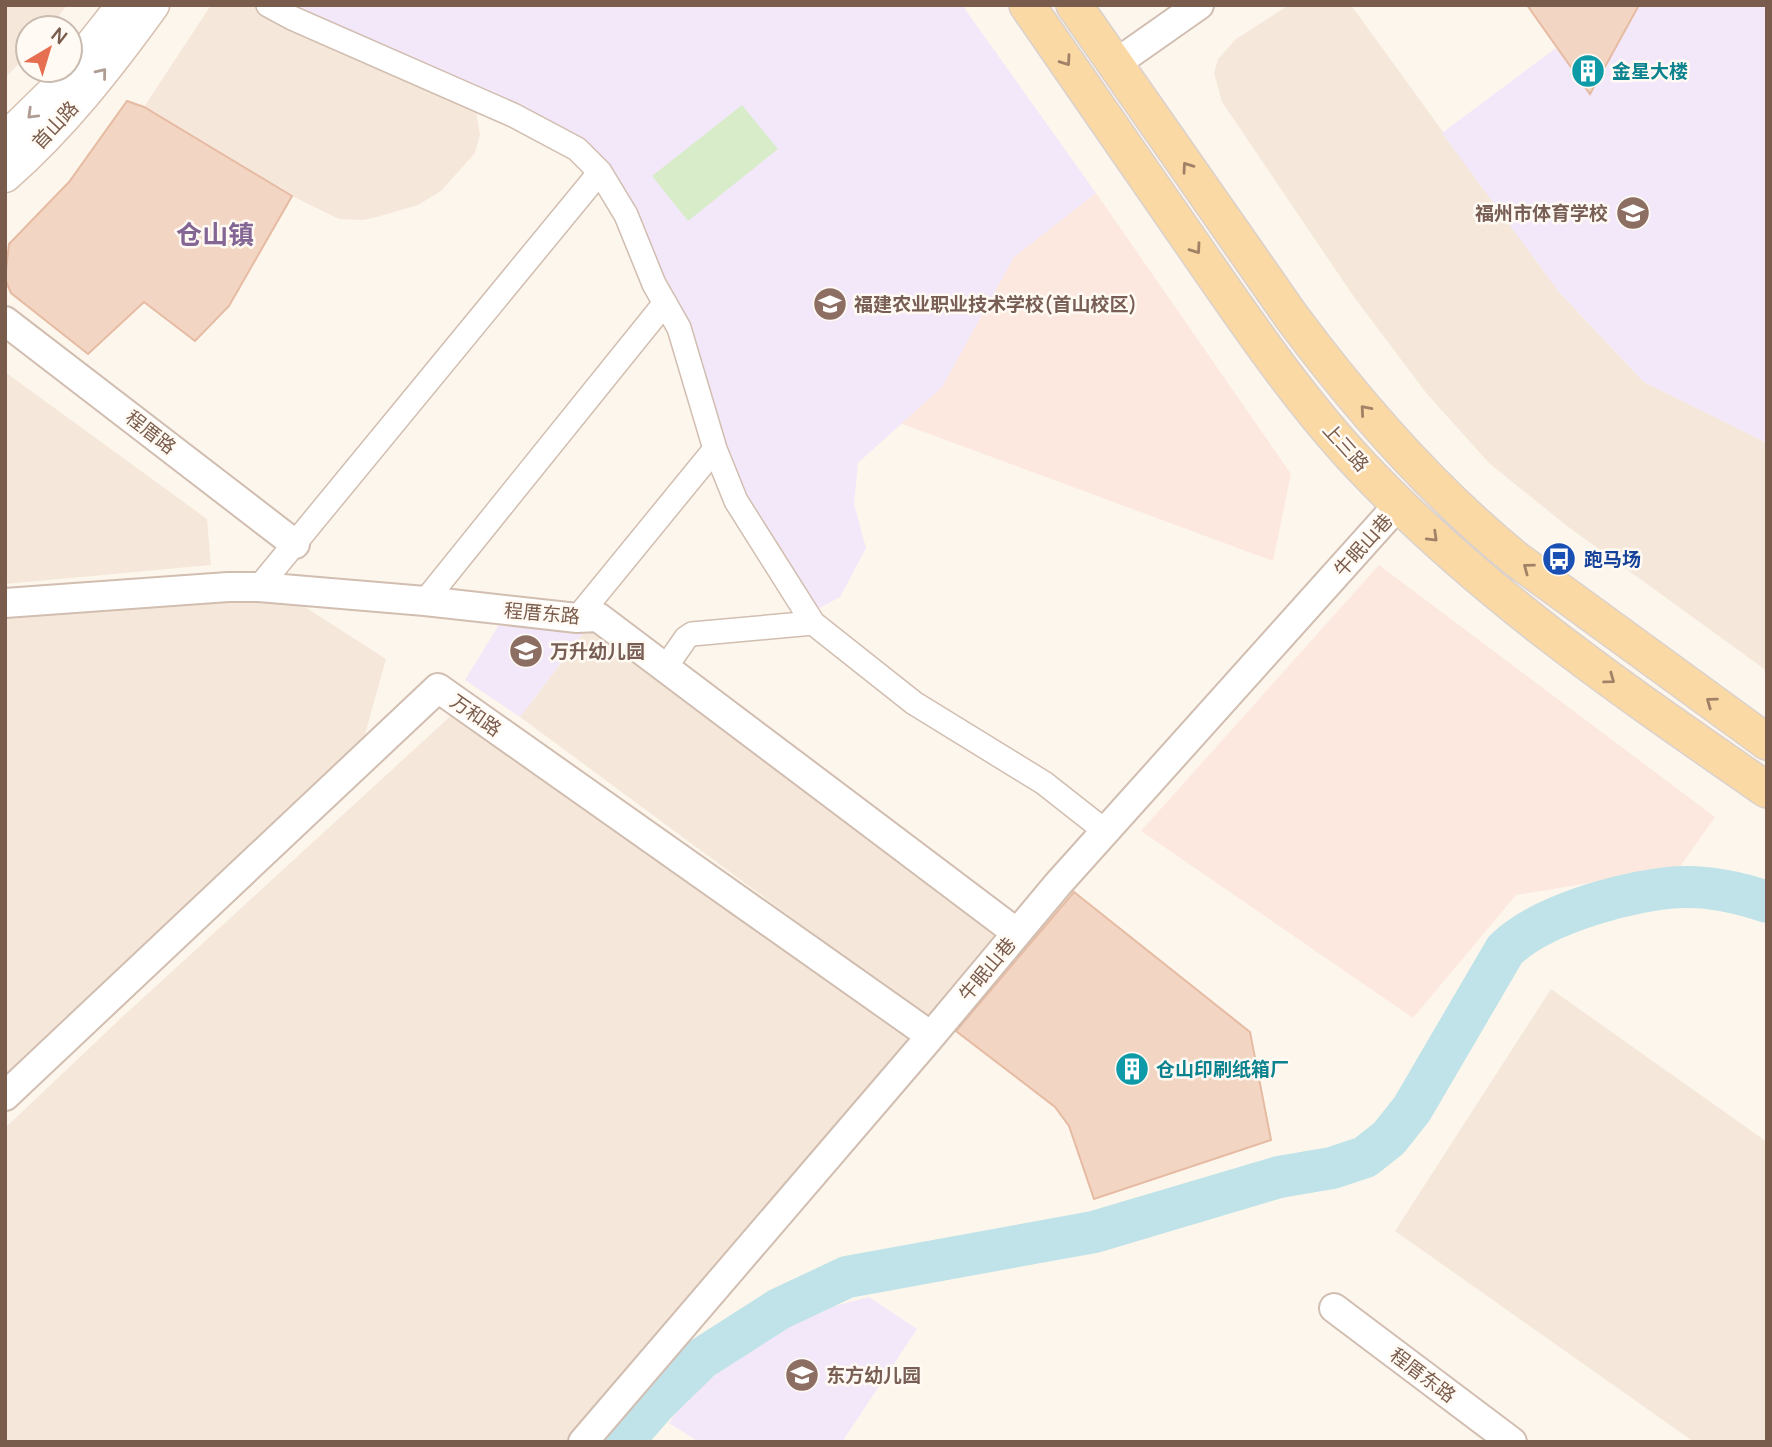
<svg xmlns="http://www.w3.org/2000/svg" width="1772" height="1447" viewBox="0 0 1772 1447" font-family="Manrope,'Noto Sans SC',sans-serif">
<rect width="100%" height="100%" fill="#fdf6ec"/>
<!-- residential -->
<path fill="#f5e8da" d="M5,5H67L50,28H28V54L5,78Z
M211,5H261L476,111L480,135L475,153L441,191L418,205L377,217L363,220L339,219L292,196L144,107Z
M1289,5H1351L1559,292L1644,382L1767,443V671L1567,526L1489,463L1427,394L1354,297L1222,102L1214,73L1218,59L1236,39Z
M5,372L207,519L211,565L5,584Z
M288,596L386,659L364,738L5,1080V609Z
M591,623L1001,929L933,1022L520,717Z
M455,712L910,1040L569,1442H5V1128L119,1020Z
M1551,989L1767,1142V1442H1694L1395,1231Z"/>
<!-- commercial -->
<path fill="#fde8e0" d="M1096,193L1291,474L1273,561L900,423L942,387L1014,257Z
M1379,565L1715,817L1679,868L1516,895L1413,1018L1141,831Z"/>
<!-- education -->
<path fill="#f3e8fa" d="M299,5H962L1096,193L1014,257L942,387L858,463L854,504L866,548L840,597L814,611L744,509L598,159L316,21Z
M1639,5H1767V443L1644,382L1559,292L1442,133L1556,48L1590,93Z
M505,615L591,623L520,717L465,680Z
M869,1297L917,1329L842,1442H699L669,1423L683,1402L771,1329L794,1317Z"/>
<!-- green -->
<path fill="#d8ecc9" d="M742,105L778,149L688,221L652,176Z"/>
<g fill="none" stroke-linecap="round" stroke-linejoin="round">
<!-- river -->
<path stroke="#bfe3e8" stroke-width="42" d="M622,1442L657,1402L701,1359L779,1309L847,1277L1094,1232L1279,1177L1332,1168L1365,1157L1389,1138L1412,1109L1505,950C1541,914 1636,887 1687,887C1714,887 1741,893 1767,902"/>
</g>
<!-- building -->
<path fill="#f3d5c3" stroke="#e6bba3" stroke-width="2" d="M1527,5H1639L1590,94Z
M127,101L144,107L292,196L229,306L195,341L144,302L88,354L11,293L5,279L9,244L69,182Z
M1074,892L1250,1032L1271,1140L1094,1199L1069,1126L1055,1107L956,1031Z"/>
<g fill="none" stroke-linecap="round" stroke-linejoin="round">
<!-- minor casing -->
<g stroke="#d1beb0" stroke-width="26">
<path id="minor" d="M600,172L626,215L654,284L679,328L715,449L736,501L813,623L914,703L1044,783L1105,831
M259,587L600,172L577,149L513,115L292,18L268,5
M425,601L665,303
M577,618L715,449
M665,668L686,638L692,634L813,623"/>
</g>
<!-- tertiary casing -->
<g stroke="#d1beb0" stroke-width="32">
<path id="tertiary" d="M1115,64L1199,5
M5,321L295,544
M5,603L228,587H259L425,601L577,618L598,617L1017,933
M5,1096L438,688L931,1036
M1334,1308L1512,1442
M583,1442L931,1036L1058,884L1399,504"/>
</g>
<!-- secondary casing -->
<g stroke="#d6c0b0" stroke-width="35">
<path id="secondary" d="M5,139L59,86L123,5
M5,176C62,126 109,66 153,5"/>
</g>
<!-- primary casing -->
<g stroke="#dad1cd" stroke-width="38">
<path id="primary" d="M1027,5C1083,86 1139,167 1195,248C1247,323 1299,400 1361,466C1481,593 1624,691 1767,790
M1074,5L1291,316C1357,405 1430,489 1516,559L1767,742"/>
</g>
<!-- minor -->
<use href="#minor" stroke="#fff" stroke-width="23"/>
<!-- tertiary -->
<use href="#tertiary" stroke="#fff" stroke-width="28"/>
<!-- secondary -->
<use href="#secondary" stroke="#fff" stroke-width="32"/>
<!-- primary -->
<use href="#primary" stroke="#fbd9a5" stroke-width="35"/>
</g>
<!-- one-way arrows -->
<defs><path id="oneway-chevron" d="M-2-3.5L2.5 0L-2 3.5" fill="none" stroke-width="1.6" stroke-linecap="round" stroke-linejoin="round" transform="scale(1.75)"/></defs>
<g stroke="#a18267">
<use href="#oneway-chevron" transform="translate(1066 61) rotate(55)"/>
<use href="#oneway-chevron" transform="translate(1187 167) rotate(-125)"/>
<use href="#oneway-chevron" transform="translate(1196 249) rotate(55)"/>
<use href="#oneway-chevron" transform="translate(1365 410) rotate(-131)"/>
<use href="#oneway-chevron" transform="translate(1433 537) rotate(44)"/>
<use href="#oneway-chevron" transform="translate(1528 568) rotate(-143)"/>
<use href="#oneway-chevron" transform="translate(1610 679) rotate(36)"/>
<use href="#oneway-chevron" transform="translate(1711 702) rotate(-144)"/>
</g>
<g stroke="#af9d94">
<use href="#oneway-chevron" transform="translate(102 73) rotate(-51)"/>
<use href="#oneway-chevron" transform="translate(32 114) rotate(136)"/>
</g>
<!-- icons -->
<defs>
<g id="building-disc" transform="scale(1.75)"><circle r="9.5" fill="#0f9aa8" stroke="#fffaf3"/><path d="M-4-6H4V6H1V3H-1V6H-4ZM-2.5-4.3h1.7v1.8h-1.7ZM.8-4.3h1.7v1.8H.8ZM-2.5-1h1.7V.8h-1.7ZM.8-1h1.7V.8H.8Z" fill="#fff"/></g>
<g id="school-disc" transform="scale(1.75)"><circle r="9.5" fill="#8d6e63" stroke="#fffaf3"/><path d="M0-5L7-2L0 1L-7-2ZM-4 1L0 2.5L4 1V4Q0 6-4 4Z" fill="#fff"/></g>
<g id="bus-disc" transform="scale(1.75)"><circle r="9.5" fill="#1a4fb4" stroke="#fffaf3"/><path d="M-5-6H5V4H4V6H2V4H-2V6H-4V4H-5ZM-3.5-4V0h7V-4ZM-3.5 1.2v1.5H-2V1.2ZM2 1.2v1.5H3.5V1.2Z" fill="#fff"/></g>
</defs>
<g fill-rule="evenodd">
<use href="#building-disc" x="1588" y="71"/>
<use href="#school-disc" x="1633" y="213"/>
<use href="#school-disc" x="830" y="304"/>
<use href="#bus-disc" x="1559" y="559"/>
<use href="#school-disc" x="526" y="651"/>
<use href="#building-disc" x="1132" y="1069"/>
<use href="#school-disc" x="802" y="1375"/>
</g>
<g text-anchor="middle" stroke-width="5" stroke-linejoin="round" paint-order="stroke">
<!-- culture labels -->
<g font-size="19" font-weight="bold" fill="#0d838f" stroke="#fffaf3" text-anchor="start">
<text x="1612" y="78">金星大楼</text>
<text x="1156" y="1076">仓山印刷纸箱厂</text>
</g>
<!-- street labels -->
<g font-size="19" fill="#7a5c4d" stroke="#fffaf3">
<text transform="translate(55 125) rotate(-47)" y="7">首山路</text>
<text transform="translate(151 432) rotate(38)" y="7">程厝路</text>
<text transform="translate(1346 447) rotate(48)" y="7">上三路</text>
<text transform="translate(1363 545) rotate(-48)" y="7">牛眠山巷</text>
<text transform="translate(542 613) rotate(5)" y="7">程厝东路</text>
<text transform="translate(476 715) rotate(35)" y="7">万和路</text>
<text transform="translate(987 969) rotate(-50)" y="7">牛眠山巷</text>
<text transform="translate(1423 1375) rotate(37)" y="7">程厝东路</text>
</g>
<!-- education labels -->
<g font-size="19" font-weight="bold" fill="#785e54" stroke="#fffaf3" text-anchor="start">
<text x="1608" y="220" text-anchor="end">福州市体育学校</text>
<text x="854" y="311">福建农业职业技术学校(首山校区)</text>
<text x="550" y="658">万升幼儿园</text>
<text x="826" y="1382">东方幼儿园</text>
</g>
<!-- transit labels -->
<g font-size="19" font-weight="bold" fill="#164399" stroke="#fffaf3" text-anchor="start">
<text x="1584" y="566">跑马场</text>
</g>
<!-- district labels -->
<g font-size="26" font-weight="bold" fill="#846695" stroke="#fffaf3">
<text x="215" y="244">仓山镇</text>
</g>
</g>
<!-- border -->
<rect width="1772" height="1447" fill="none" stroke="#7a5c4d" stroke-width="14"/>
<!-- north arrow -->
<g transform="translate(49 49) rotate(38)"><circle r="33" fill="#fffaf3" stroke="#cabbb1" stroke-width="2"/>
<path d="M0-5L12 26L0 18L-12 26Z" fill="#e76f51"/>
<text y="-10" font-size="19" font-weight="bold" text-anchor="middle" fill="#7a5c4d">N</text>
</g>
</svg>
